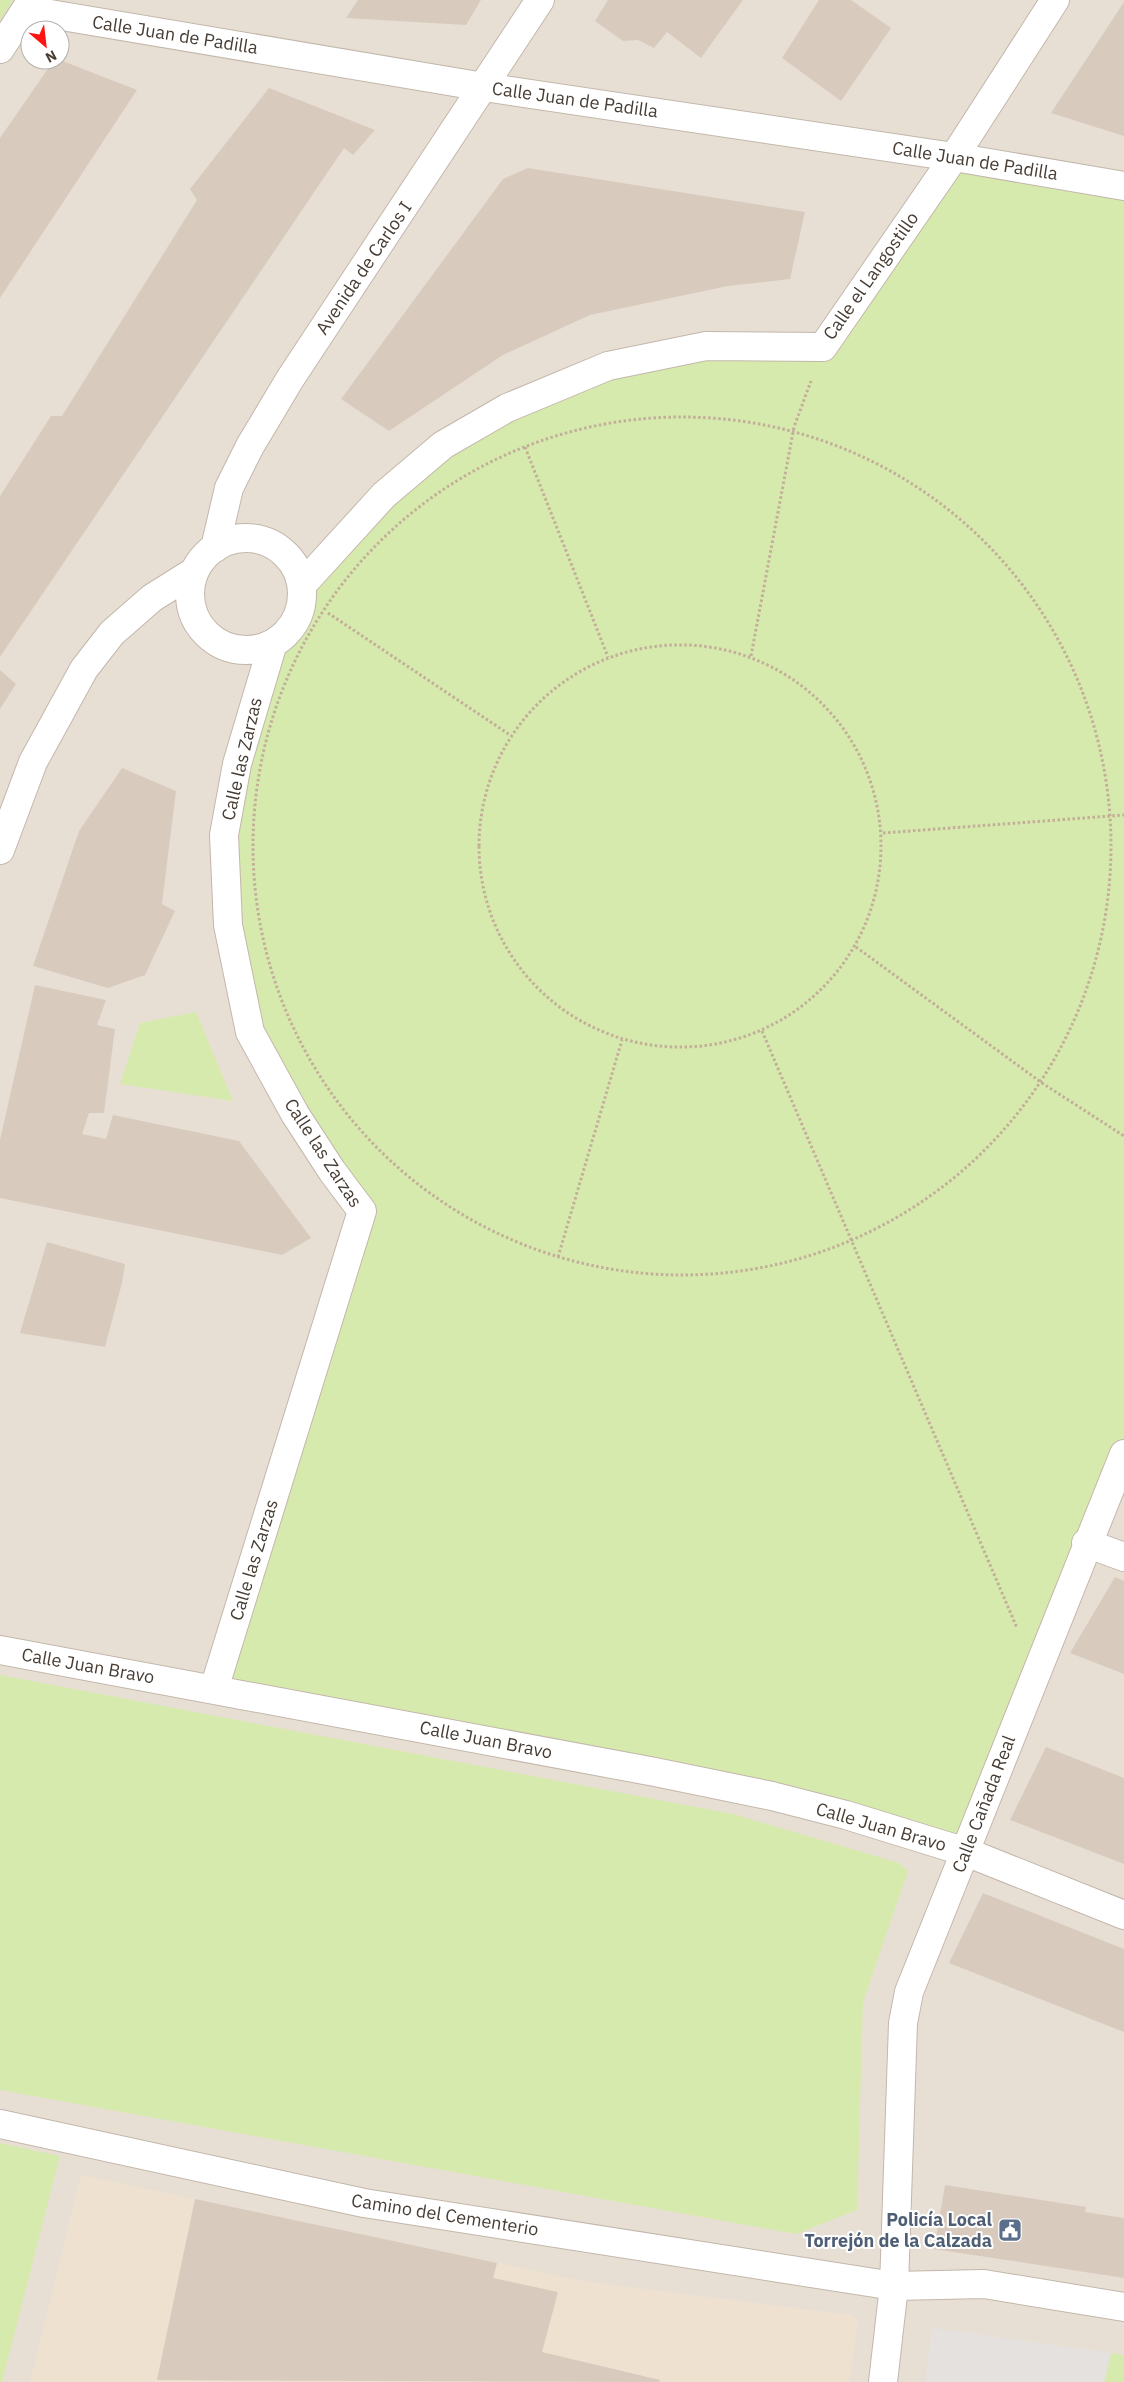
<svg xmlns="http://www.w3.org/2000/svg" width="1124" height="2382" viewBox="0 0 1124 2382" font-family="'IBM Plex Sans',sans-serif">
<rect width="100%" height="100%" fill="#f4eee6"/>
<!-- residential -->
<path fill="#e8dfd4" fill-rule="evenodd" d="M0,0H1124V2382H0ZM30,30H60V60H30Z"/>
<!-- education -->
<path fill="#eee1cf" d="M81,2175L582,2281L852,2315L858,2322L849,2382H30Z"/>
<!-- green -->
<path fill="#d7eaad" d="M0,0H13L0,20Z
M954,157L1124,186V1463L966,1852L846,1815L214,1689L362,1211L250,1032L224,835L273,643C290,629 299,618 302,597L443,445L608,366L823,347Z
M196,1012L233,1101L120,1084L140,1023Z
M0,1675L733,1814L899,1863L908,1871L863,2002L857,2210L796,2234L0,2090Z
M0,2143L60,2156L2,2382H0Z
M1111,2353L1124,2355V2382H1104Z"/>
<!-- parking -->
<path fill="#e4e1de" d="M932,2328L1111,2353L1104,2382H925Z"/>
<!-- building -->
<path fill="#d9cabe" d="M358,0H481L466,25L346,18Z
M608,0H743L701,58L667,32L654,48L638,40L623,41L595,21Z
M819,0H851L891,28L841,101L782,58Z
M1124,2V136L1051,113Z
M54,60H60L137,90L0,298V138Z
M269,88L375,130L353,155L344,148L0,657V496L51,416H62L197,200L190,189Z
M528,168L805,212L790,279L728,286L590,315L503,355L389,431L341,399L503,179Z
M0,670L16,684L0,709Z
M122,768L176,791L162,904L175,911L145,975L108,988L33,966L79,831Z
M35,985L106,1000L97,1025L115,1029L104,1113H89L82,1134L106,1139L113,1115L239,1141L311,1238L282,1255L0,1198V1140Z
M47,1242L125,1264L122,1283L105,1347L20,1333Z
M1115,1577L1124,1581V1674L1070,1653Z
M1046,1747L1124,1778V1864L1010,1820Z
M983,1893L1124,1949V2032L949,1963Z
M945,2185L1086,2207L1085,2212L1124,2218V2278L934,2249Z
M195,2199L497,2263L493,2278L558,2292L542,2352L660,2380L659,2382L157,2380Z"/>
<g fill="none" stroke-linecap="round" stroke-linejoin="round">
<!-- minor casing -->
<g stroke="#c3b7ab" stroke-width="30">
<path id="minor" d="M26,10L484,87L954,157L1124,186
M0,49L32,0
M190 594a56 56 0 1 1 112 0a56 56 0 1 1-112 0Z
M215,548L229,488L250,446L290,379L540,0
M302,585L384,495L443,445L507,408L608,366L706,346L823,347L954,157L1055,0
M0,850L33,762L84,669L112,633L152,598L195,571
M1086,1543L1124,1557
M0,1650L655,1772L772,1796L846,1815L966,1852L1124,1915
M214,1689L362,1211L332,1171L295,1114L250,1032L228,925L224,835L237,764L273,643
M0,2124L364,2203L894,2286L984,2284L1124,2307
M883,2382L894,2286L903,2023L909,1992L1124,1454"/>
</g>
<!-- path -->
<path stroke="#c2ae99" stroke-width="3" stroke-dasharray="2.5 2.5" stroke-linecap="butt" d="M253 846a429 429 0 1 1 858 0a429 429 0 1 1-858 0Z
M525,447L608,657
M328,613L510,735
M479 846a201 201 0 1 1 402 0a201 201 0 1 1-402 0Z
M751,656L794,427L811,381
M883,833L1124,815
M856,947L1042,1083L1124,1136
M762,1031L1017,1628
M558,1257L622,1040"/>
<!-- minor -->
<use href="#minor" stroke="#fff" stroke-width="28"/>
</g>
<!-- icons -->
<defs>
<g id="civic-square" transform="scale(1.25)"><rect x="-9" y="-9" width="18" height="18" rx="4" fill="#5c6f8a" stroke="#fff"/><path d="M-.6-6.5H3V-4.5H.6V-3L4-1V1h2V6H-6V1h2V-1L-.6-3ZM-1.2 2.5V6h2.4V2.5Z" fill="#fff"/></g>
</defs>
<g fill-rule="evenodd">
<use href="#civic-square" x="1010" y="2230"/>
</g>
<g text-anchor="middle" stroke-width="4" stroke-linejoin="round" paint-order="stroke">
<!-- street labels -->
<g font-size="18" fill="#473d35" stroke="#fff">
<text transform="translate(175 35) rotate(9)" y="6">Calle Juan de Padilla</text>
<text transform="translate(575 100) rotate(8)" y="6">Calle Juan de Padilla</text>
<text transform="translate(975 161) rotate(9)" y="6">Calle Juan de Padilla</text>
<text transform="translate(364 268) rotate(-56)" y="6">Avenida de Carlos I</text>
<text transform="translate(871 276) rotate(-55)" y="6">Calle el Langostillo</text>
<text transform="translate(242 759) rotate(-77)" y="6">Calle las Zarzas</text>
<text transform="translate(323 1153) rotate(57)" y="6">Calle las Zarzas</text>
<text transform="translate(254 1560) rotate(-73)" y="6">Calle las Zarzas</text>
<text transform="translate(88 1666) rotate(10)" y="6">Calle Juan Bravo</text>
<text transform="translate(486 1740) rotate(11)" y="6">Calle Juan Bravo</text>
<text transform="translate(984 1804) rotate(-69)" y="6">Calle Cañada Real</text>
<text transform="translate(881 1827) rotate(16)" y="6">Calle Juan Bravo</text>
<text transform="translate(445 2215) rotate(9)" y="6">Camino del Cementerio</text>
</g>
<!-- service labels -->
<g font-size="18" font-weight="bold" fill="#4e5e75" stroke="#fff" text-anchor="end">
<text x="992" y="2226">Policía Local<tspan x="992" dy="21">Torrejón de la Calzada</tspan></text>
</g>
</g>
<!-- north arrow -->
<g transform="translate(45 45) rotate(152)"><circle r="24" fill="#ffffff" stroke="#b5b1ae"/>
<path d="M0-4L9 19L0 12L-9 19Z" fill="#ff1412"/>
<text y="-8" font-size="14" font-weight="bold" text-anchor="middle" fill="#473d35">N</text>
</g>
</svg>
